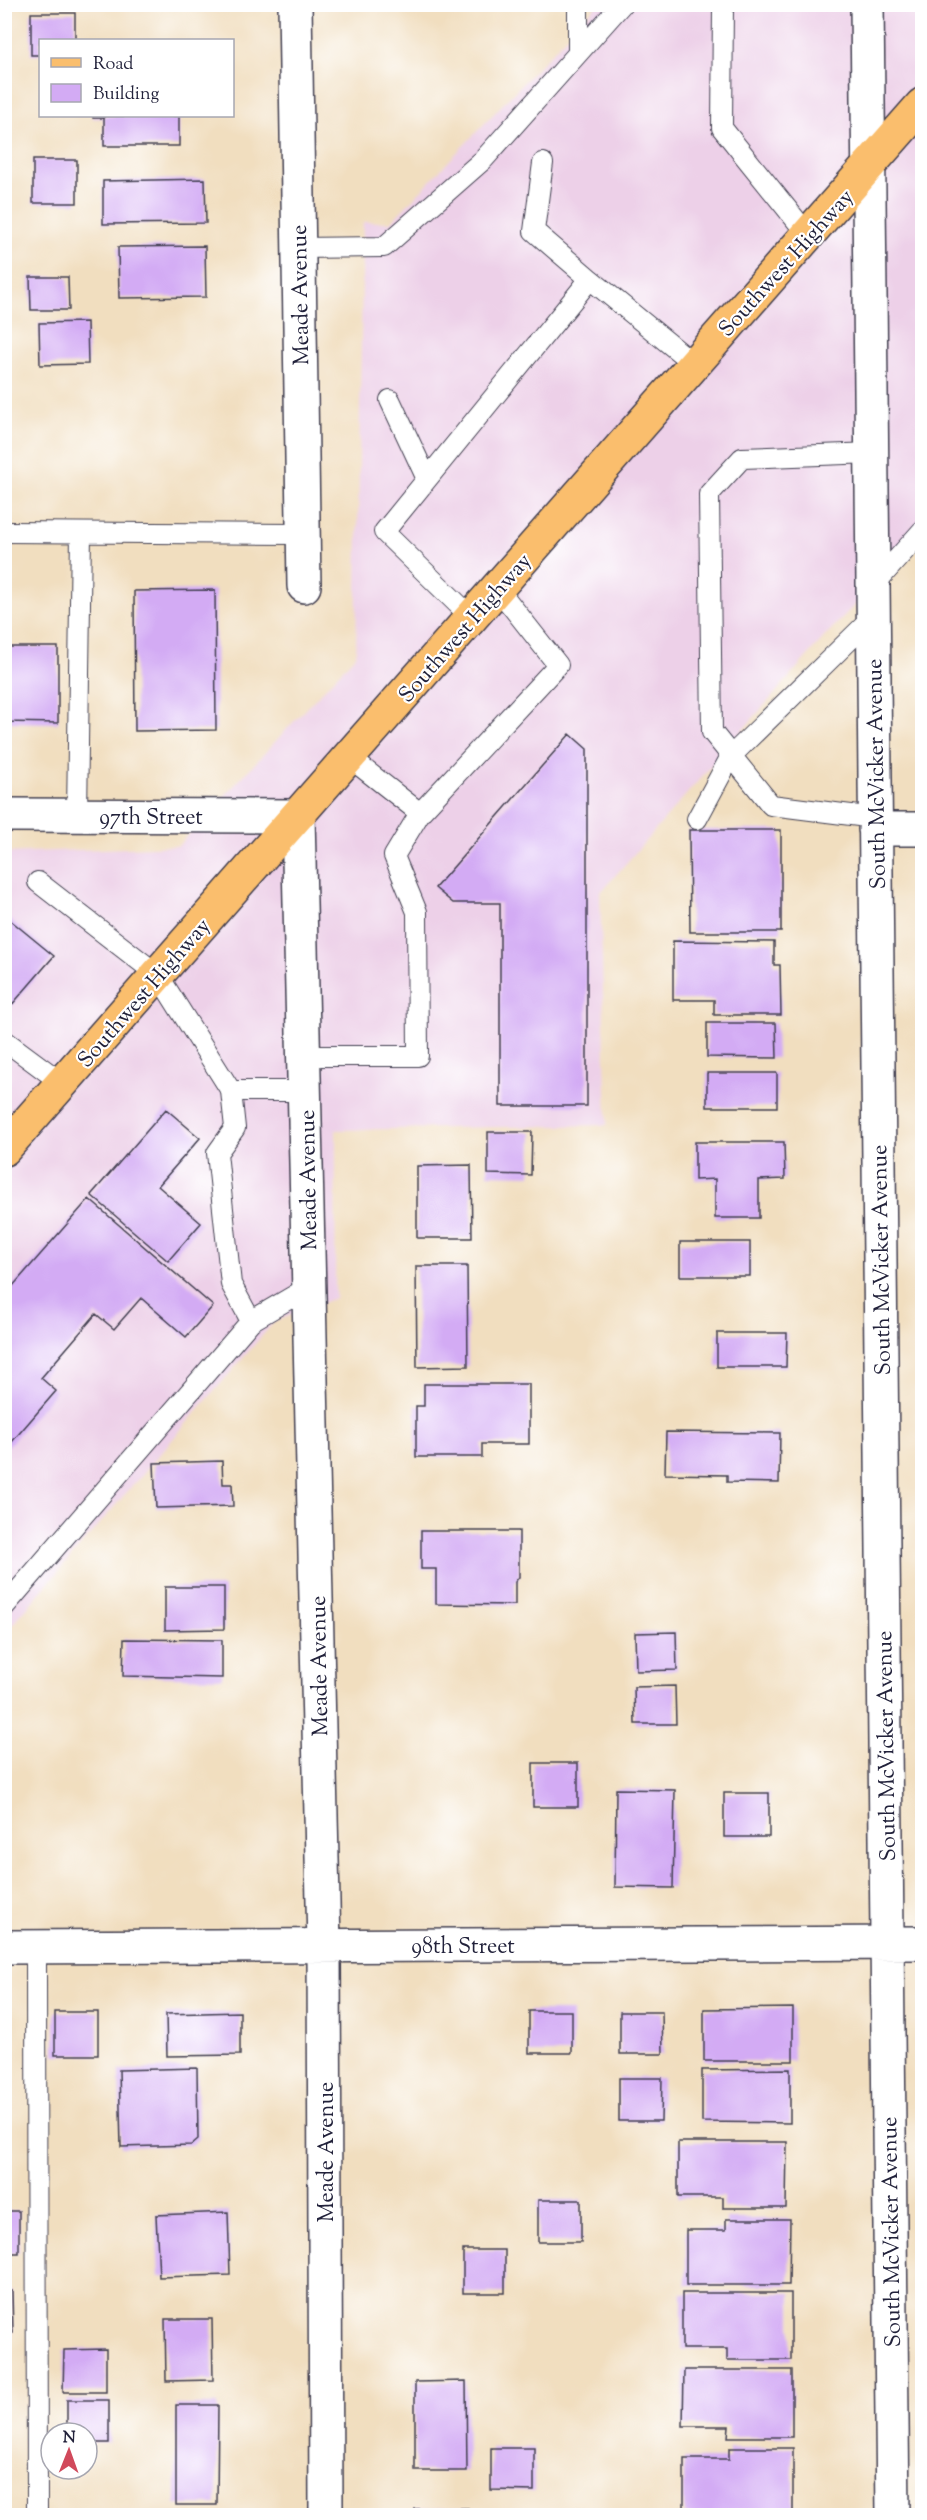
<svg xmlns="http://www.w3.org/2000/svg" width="927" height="2520" viewBox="0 0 927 2520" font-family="'Sorts Mill Goudy',serif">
<rect width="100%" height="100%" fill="#fff"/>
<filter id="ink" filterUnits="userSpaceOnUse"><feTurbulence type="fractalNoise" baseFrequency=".0167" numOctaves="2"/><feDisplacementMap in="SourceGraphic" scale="12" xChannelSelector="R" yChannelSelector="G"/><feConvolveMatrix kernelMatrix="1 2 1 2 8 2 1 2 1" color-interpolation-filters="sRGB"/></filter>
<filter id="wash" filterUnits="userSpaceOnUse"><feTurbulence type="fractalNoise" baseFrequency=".008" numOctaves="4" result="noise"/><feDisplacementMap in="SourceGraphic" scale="24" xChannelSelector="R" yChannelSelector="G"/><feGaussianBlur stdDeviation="1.35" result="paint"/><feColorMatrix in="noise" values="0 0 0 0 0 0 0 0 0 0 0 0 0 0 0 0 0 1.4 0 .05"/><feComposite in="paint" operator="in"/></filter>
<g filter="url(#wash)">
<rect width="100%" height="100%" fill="#f1debf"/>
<!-- built -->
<path fill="#edd0e8" d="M597,5H922V534L826,635L600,893L607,1125L336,1130L335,1298L274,1322L5,1633V853L178,846L356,655L363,222H391Z"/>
<g id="blocks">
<!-- building -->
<path fill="#d3abf4" d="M31,13H75V40H40V55H31Z
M93,116H179V146H104V118H93Z
M33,160H77V203H33Z
M205,179L206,223L103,224V181Z
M205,246L206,297L119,298L118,247Z
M30,277H68L69,310H31Z
M87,322L88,364L40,365L39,323Z
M215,590L216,730L135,731L134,591Z
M4,647H58V723L4,722Z
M570,734L587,749V1106H500V903H453L435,888Z
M689,830H781V932H690Z
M4,915L54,956L10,1007L4,1003Z
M673,941L774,942V965H780L781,1015H714V1000H673Z
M707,1023H776L777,1058L707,1057Z
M707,1073H777V1107H707Z
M166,1109L200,1138L158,1186L201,1223L168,1261L91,1195Z
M488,1132H532L531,1175L488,1174Z
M695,1142H784L785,1179L759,1180V1218H715V1179L695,1180Z
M471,1165L472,1238H417V1166Z
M89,1199L213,1306L186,1337L141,1298L114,1329L96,1314L41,1378L56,1391L4,1451V1296Z
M680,1242H750V1276H680Z
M416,1266H467L468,1366L417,1367Z
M717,1333H787L786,1367H717Z
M424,1384H529V1444H482V1457H416V1406H424Z
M666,1432L780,1433L779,1483L727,1482V1475L665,1474Z
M222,1461L223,1484H232L233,1506L156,1508L154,1463Z
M421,1531H519V1577L515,1582V1605L436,1604V1569H421Z
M165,1587H224V1629L165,1630Z
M676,1632L677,1670L636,1671L635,1633Z
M124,1639L222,1640V1678L123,1676Z
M675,1686L676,1724H635L634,1687Z
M533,1763H578V1807H533Z
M616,1789L675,1790L673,1888L615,1887Z
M724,1793H769V1837H724Z
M793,2008V2061H704V2009Z
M529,2011H572V2053H529Z
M55,2012H98V2055H55Z
M240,2012V2055L167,2056L166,2014Z
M620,2012H662L663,2054H620Z
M4,2035H9L8,2077H4Z
M197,2068L198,2139L191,2145L121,2147L119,2070Z
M790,2069V2123L702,2122V2070Z
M619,2078H662L661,2121H619Z
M678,2142H787L786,2208H723V2197H678Z
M538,2200H581V2242H538Z
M4,2211H19V2253H4Z
M228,2212L230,2275L159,2277L156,2215Z
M726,2219H790L789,2285H686V2230H726Z
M463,2250H505V2293H463Z
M4,2291H12L13,2333H4Z
M682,2293H791V2360H727V2349H682Z
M165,2319H212L213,2380L166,2381Z
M106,2349V2392H63L64,2350Z
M684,2370H792V2437H728L729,2426H683Z
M466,2381L467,2471H415V2382Z
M67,2400H109V2443H87V2433H67Z
M176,2405H218L217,2505H176Z
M491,2448H534V2491L491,2490Z
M729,2448H793V2515H684V2459H729Z
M468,2508V2516H415V2509Z"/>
</g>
</g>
<g filter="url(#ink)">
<use href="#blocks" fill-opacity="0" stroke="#413e4f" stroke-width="1.5"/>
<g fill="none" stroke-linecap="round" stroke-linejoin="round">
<!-- lane casing -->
<g stroke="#413e4f" stroke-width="22">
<path id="lane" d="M723,4L722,128L808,235
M578,53V4
M543,163L534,231L590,279
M298,248L384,247L483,160L622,4
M390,400L427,479
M872,453L742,458L709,494L712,732L771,805L875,818
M4,532L303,534
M873,586L922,531
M472,618L384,532L590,279L694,364
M350,758L420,813L558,665L498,589
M77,815L81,533
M697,819L731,756L873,617
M38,882L158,975L231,1091H305
M4,1040L62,1083
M304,1056H418L417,912L394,856L420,813
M231,1091L235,1128L217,1153L231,1284L251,1321
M4,1607L251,1321L309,1287
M36,1947L37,2516"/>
</g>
<!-- street casing -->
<g stroke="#413e4f" stroke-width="36">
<path id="street" d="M295,4L304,586
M867,4L893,2516
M4,815L298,816L324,1945L326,2516
M875,829H922
M4,1947L922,1943"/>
</g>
<!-- primary casing -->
<g stroke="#413e4f" stroke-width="36">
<path id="primary" d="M4,1149L922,105"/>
</g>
<!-- lane -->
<use href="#lane" stroke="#fff" stroke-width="20"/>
<!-- street -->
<use href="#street" stroke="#fff" stroke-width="33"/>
<!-- primary -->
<use href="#primary" stroke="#fabe6d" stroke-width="33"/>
</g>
</g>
<g text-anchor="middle" stroke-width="4.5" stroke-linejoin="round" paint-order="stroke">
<!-- street labels -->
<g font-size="22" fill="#22223b" stroke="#fff">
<text transform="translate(785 262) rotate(-48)" y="8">Southwest Highway</text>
<text transform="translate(299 295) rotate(-91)" y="8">Meade Avenue</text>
<text transform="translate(464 627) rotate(-49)" y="8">Southwest Highway</text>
<text transform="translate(875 774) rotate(-91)" y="8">South McVicker Avenue</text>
<text x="151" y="824">97th Street</text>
<text transform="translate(143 992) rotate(-49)" y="8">Southwest Highway</text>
<text transform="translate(307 1180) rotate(-91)" y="8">Meade Avenue</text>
<text transform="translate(880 1260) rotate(-91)" y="8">South McVicker Avenue</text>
<text transform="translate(318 1666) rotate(-91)" y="8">Meade Avenue</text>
<text transform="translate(885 1746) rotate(-91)" y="8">South McVicker Avenue</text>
<text x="463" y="1953">98th Street</text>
<text transform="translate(325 2152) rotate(-90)" y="8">Meade Avenue</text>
<text transform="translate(890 2232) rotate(-91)" y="8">South McVicker Avenue</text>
</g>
</g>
<!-- margin -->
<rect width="927" height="2520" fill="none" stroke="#fff" stroke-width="24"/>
<!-- legend -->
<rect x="39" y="39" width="195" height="78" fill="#ffffff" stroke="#a7a7b1" stroke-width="1.5"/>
<rect x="51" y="58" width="30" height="9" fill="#fabe6d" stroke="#a7a7b1" stroke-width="1.5"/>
<text x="93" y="69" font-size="18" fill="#22223b">Road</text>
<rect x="51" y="84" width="30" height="18" fill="#d3abf4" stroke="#a7a7b1" stroke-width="1.5"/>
<text x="93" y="99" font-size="18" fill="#22223b">Building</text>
<!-- north arrow -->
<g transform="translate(69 2451) rotate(1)"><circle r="28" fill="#ffffff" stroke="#a7a7b1" stroke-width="1.5"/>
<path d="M0-4.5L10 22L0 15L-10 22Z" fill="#d1495b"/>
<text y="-9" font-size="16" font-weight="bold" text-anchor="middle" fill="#22223b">N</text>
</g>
</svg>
